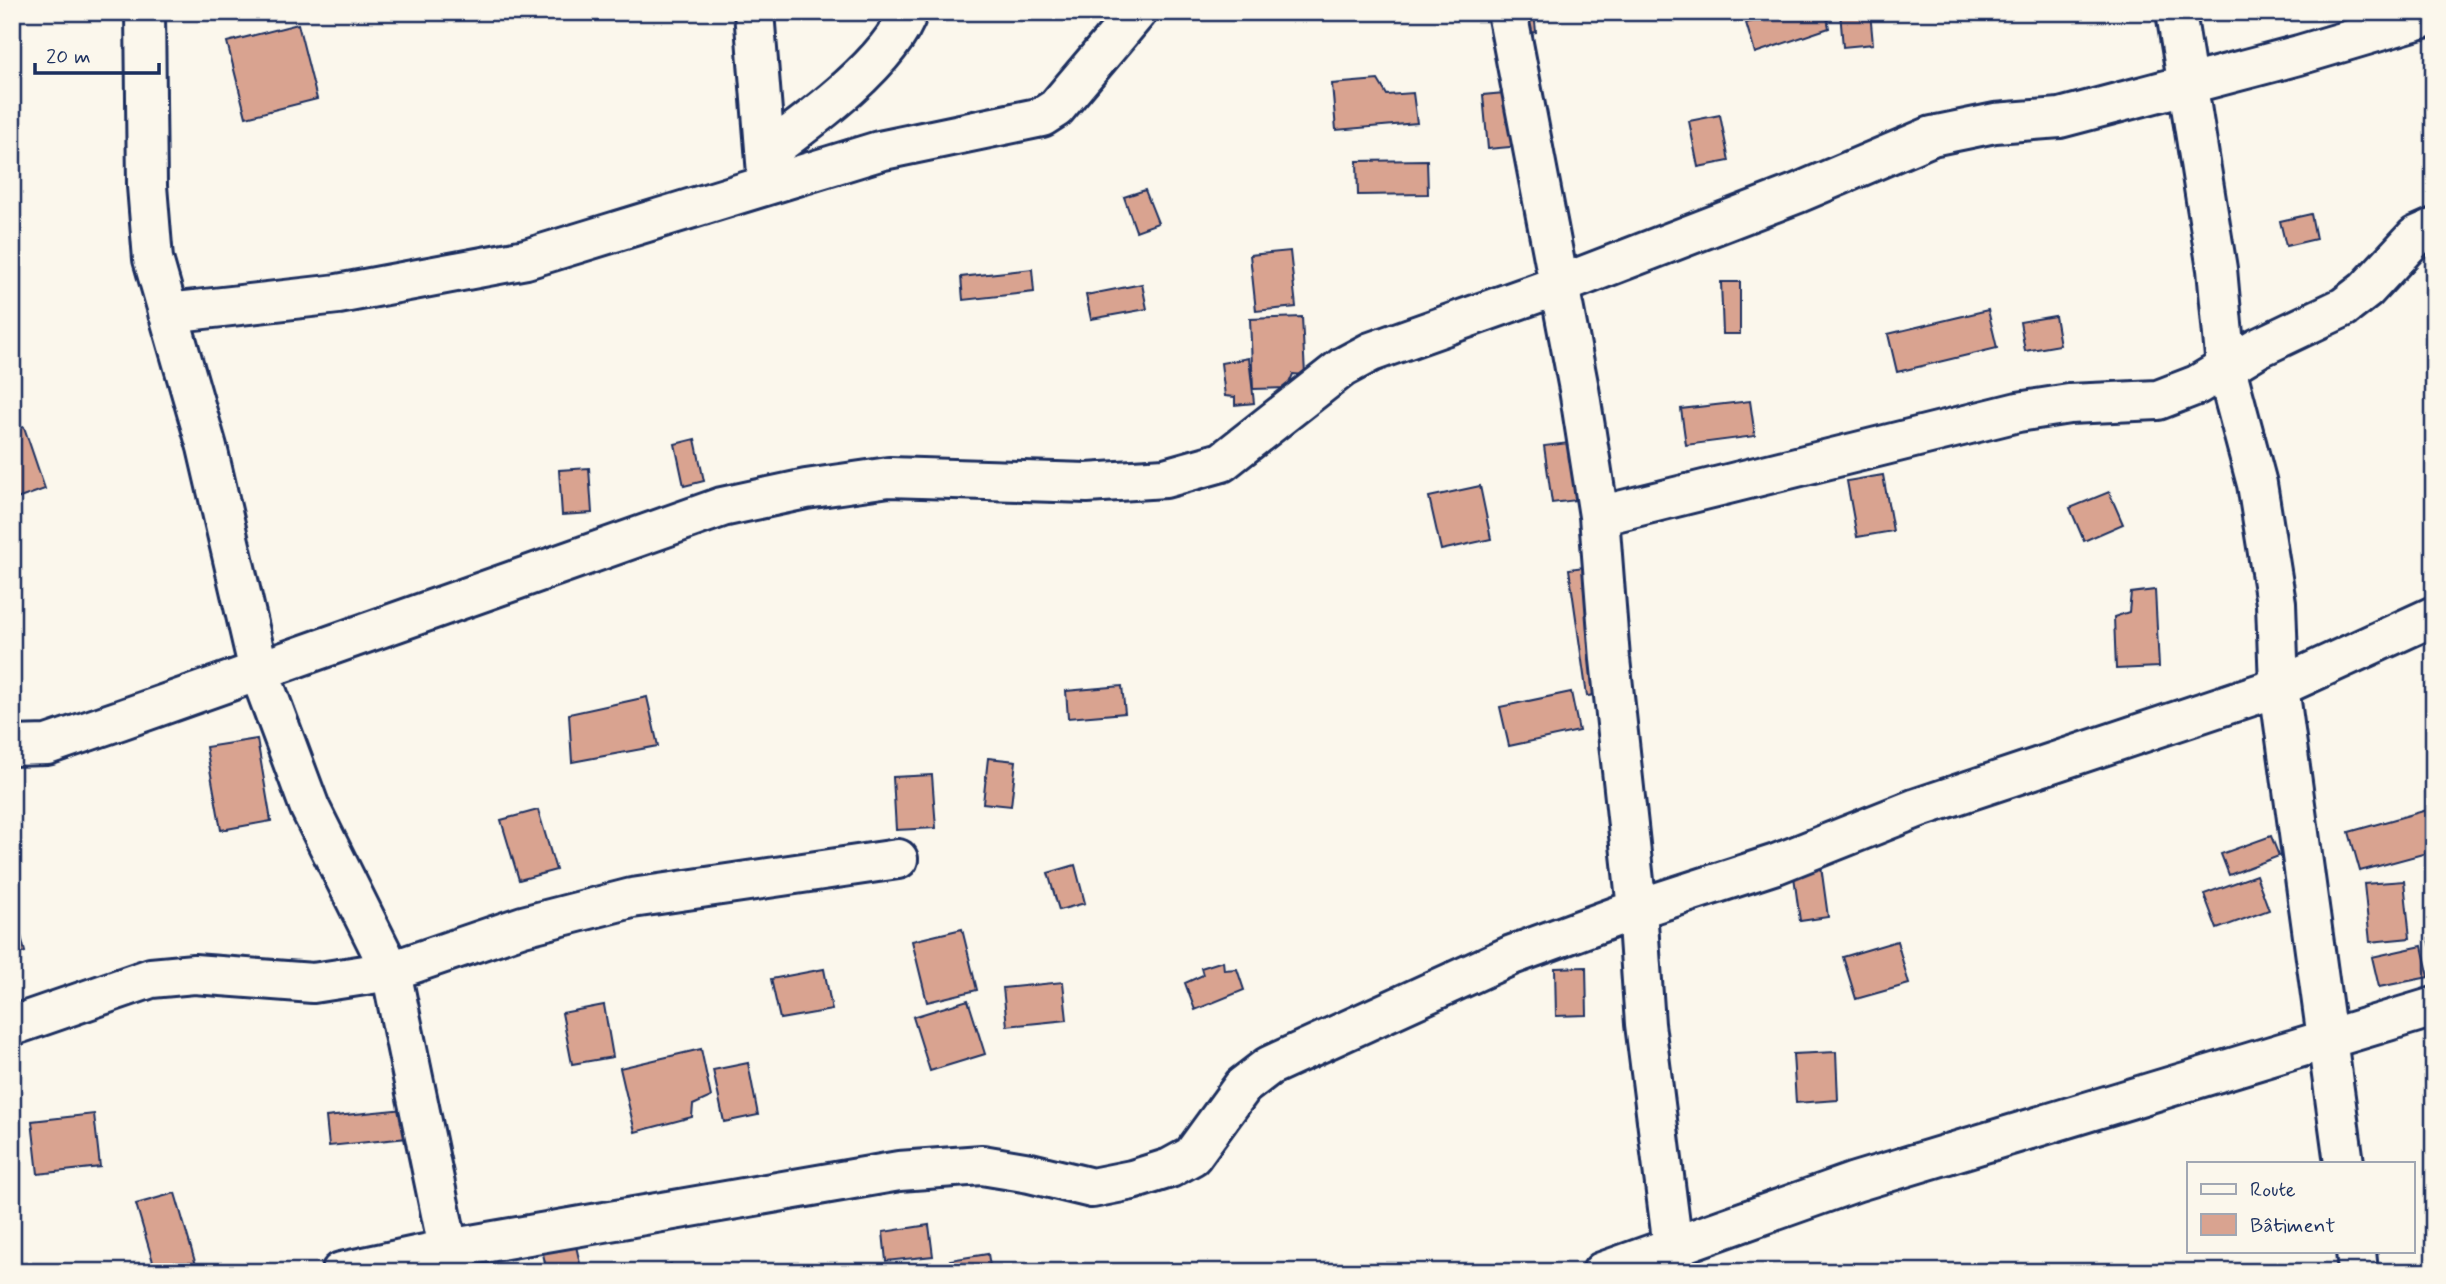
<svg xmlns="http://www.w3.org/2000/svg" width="2446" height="1284" viewBox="0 0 2446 1284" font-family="Mynerve,sans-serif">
<rect width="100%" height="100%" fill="#fbf7ec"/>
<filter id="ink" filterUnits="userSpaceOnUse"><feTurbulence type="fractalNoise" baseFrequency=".0143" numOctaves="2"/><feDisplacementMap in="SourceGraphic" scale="14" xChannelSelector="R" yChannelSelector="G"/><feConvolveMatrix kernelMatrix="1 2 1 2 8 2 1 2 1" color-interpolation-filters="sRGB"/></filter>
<g filter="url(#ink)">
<!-- building -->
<path fill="#d9a390" stroke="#1b2f5e" stroke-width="2" d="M1505,12H1534L1536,32L1508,35Z
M1665,12H1691L1666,16Z
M1784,12H1826L1829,28L1755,53L1746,23Z
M1840,12H1870L1873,44L1843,47Z
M298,24L317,99L246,117L227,42Z
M1378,80L1387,95L1413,93L1417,123L1336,130L1332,84Z
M1526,91L1532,145L1488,149L1483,95Z
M1720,115L1729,161L1698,167L1689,121Z
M1427,160L1428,194L1358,195L1357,161Z
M1145,190L1158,223L1136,231L1124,197Z
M2311,214L2316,239L2286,246L2280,221Z
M1290,251L1296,307L1256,311L1250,255Z
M1032,269L1034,292L963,300L961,277Z
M1721,282H1740V334H1723Z
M1142,284L1147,309L1091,319L1086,295Z
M1988,310L1997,348L1897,372L1888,334Z
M2055,316L2060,345L2025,351L2020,322Z
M1302,317L1305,375L1293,374L1287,388L1253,389L1250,319Z
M1249,358L1254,403L1235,405V397L1225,396L1221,363Z
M1750,401L1755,436L1686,445L1681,409Z
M24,427L45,489L14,500L12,431Z
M695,439L704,481L684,486L675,444Z
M1585,441L1594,498L1552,503L1544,446Z
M589,468L592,513L562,515L559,470Z
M1883,475L1893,531L1857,537L1847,481Z
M1480,486L1491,539L1441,550L1429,497Z
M2109,492L2123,524L2084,541L2070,508Z
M1613,563L1631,690L1587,696L1569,569Z
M2155,590L2159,667L2116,669L2114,617L2129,612L2131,593Z
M1122,686L1125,713L1068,718L1066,691Z
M1571,692L1579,731L1509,746L1500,707Z
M647,697L658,746L572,762L569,714Z
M257,739L271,821L221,830L206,747Z
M988,758L1016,761L1011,806L983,803Z
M932,775L936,828L896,830L893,777Z
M2434,808V851L2360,871L2349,832Z
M538,810L556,870L519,880L501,820Z
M2271,836L2279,856L2229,875L2221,854Z
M1075,865L1085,903L1059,910L1048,873Z
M1821,866L1828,917L1800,921L1793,869Z
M2256,875L2269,910L2217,929L2204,894Z
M2404,881L2410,938L2370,942L2364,884Z
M18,924L25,952L12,956V926Z
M962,929L977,990L927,1002L912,941Z
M2434,938V959L2429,939Z
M1897,941L1909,984L1856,999L1843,957Z
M2422,946L2429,977L2379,987L2372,957Z
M1223,961L1224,970L1237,969L1244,990L1195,1010L1185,983L1203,975L1201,968Z
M1586,967L1587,1015L1556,1016L1555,968Z
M824,969L832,1010L780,1019L771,979Z
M1063,982L1067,1020L1007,1026L1003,988Z
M968,1000L985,1054L930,1071L913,1017Z
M604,1005L613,1057L572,1064L562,1013Z
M701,1049L711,1097L693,1105L692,1117L635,1132L620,1068Z
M1836,1052L1838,1100L1796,1103L1793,1054Z
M748,1063L758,1115L724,1122L713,1070Z
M414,1108L417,1137L329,1146L326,1117Z
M94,1114L100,1167L38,1174L32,1121Z
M175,1193L198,1272H156L136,1204Z
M929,1225L933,1256L886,1261L883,1232Z
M573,1233L582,1272H547L540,1240Z
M988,1254L991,1272H952L950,1260Z
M671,1264L674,1272H644Z"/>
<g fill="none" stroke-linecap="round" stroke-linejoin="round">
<!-- street casing -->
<g stroke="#1b2f5e" stroke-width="44">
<path id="street" d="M145,12L147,186L153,259L207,447L259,671L310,808L391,971L453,1272
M754,12L767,174
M1507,12L1579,389L1599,516L1610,659L1637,909L1645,1024L1676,1272
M2176,12L2217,269L2226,368L2257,484L2276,603L2279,687L2344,1163
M766,153C808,122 891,62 908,12
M168,313L338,294L526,259L879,151L1042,117L1056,108L1137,12
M1599,516L2018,412L2069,404L2158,400L2197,385L2258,348L2344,307L2366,290L2416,236L2434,228
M12,746L47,745L120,720L722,507L806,489L889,477L1087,483L1165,478L1222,462L1343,367L1371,352L1557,286L1798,193L1932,136L1995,123L2060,118L2299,55L2434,15
M12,1026L151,978L194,974L313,983L391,971L523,926L632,898L898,859
M2356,1251L2358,1272
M341,1272L448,1249L899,1171L982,1165L1030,1173L1092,1188L1132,1180L1170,1168L1192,1156L1243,1086L1269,1066L1512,955L1637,909L1776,864L1917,808L2279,687L2434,616
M1602,1272L1855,1182L2434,1007"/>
</g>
<!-- street -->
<use href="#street" stroke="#fbf7ec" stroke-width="38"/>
</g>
</g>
<!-- margin -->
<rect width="2446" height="1284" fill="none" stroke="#fbf7ec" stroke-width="42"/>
<rect x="21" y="21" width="2404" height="1242" fill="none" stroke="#1b2f5e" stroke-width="2.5" filter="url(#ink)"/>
<!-- legend -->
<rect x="2187" y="1162" width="228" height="91" fill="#fbf7ec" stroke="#a1a7b3" stroke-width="2"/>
<rect x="2201" y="1184" width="35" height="10" fill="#fbf7ec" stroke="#a1a7b3" stroke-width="2"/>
<text x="2250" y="1196" font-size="21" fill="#1b2f5e">Route</text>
<rect x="2201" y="1214" width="35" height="21" fill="#d9a390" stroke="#a1a7b3" stroke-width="2"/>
<text x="2250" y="1232" font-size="21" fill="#1b2f5e">Bâtiment</text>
<!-- scale -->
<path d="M35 63v10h124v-10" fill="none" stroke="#1b2f5e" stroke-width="3.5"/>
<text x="46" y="63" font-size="21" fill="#1b2f5e" stroke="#fbf7ec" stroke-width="5" paint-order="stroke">20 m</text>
</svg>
